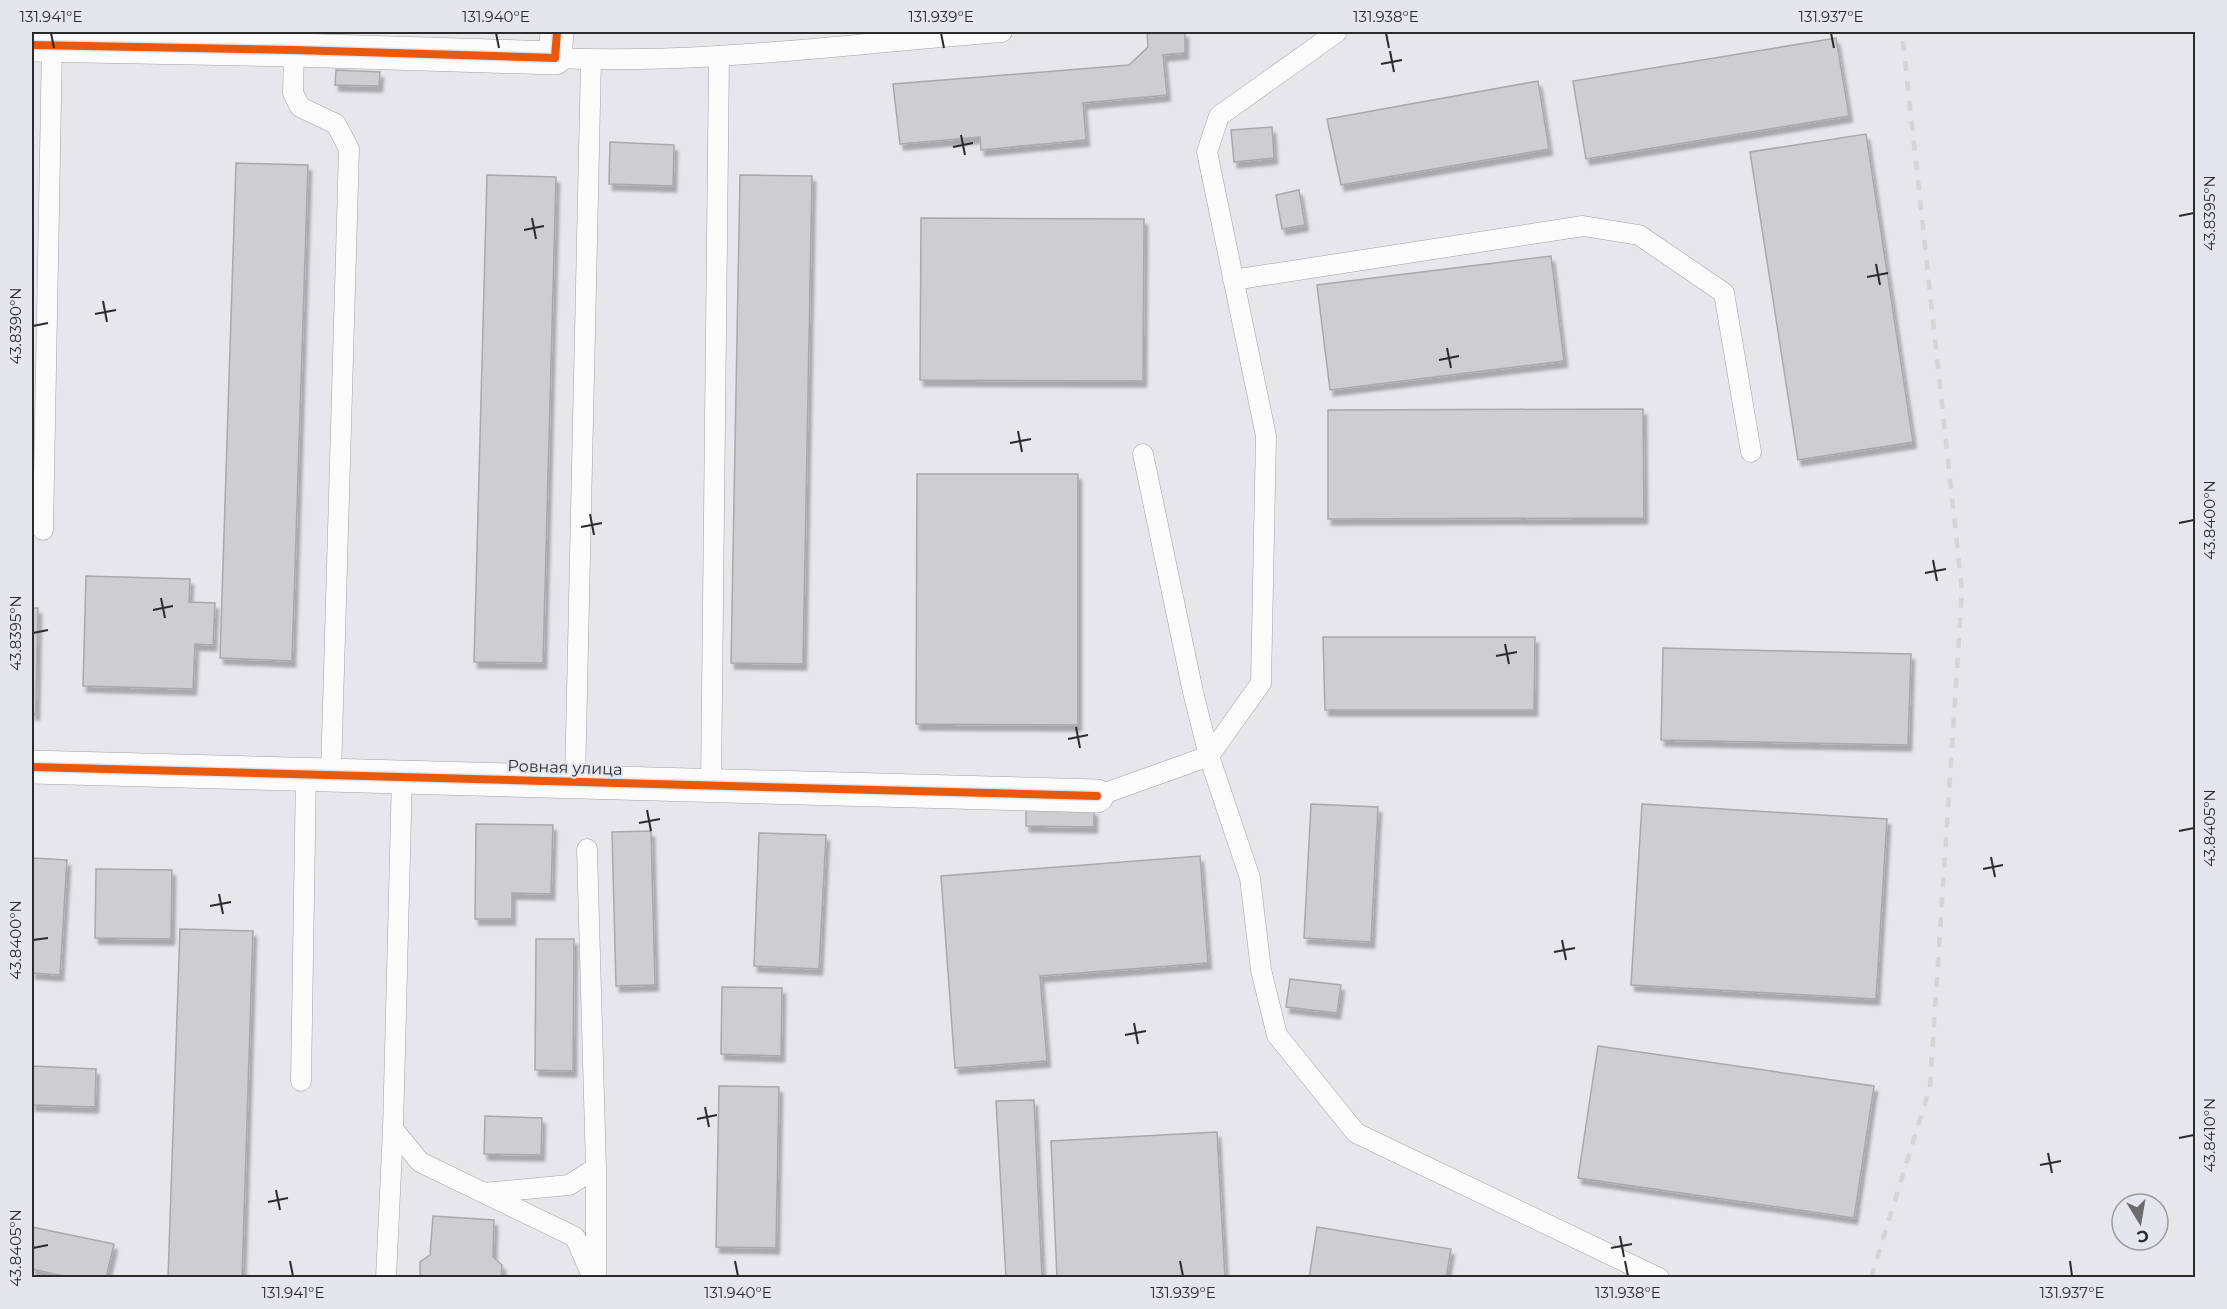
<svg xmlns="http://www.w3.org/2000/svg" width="2227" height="1309" viewBox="0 0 2227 1309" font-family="Montserrat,sans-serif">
<defs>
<filter id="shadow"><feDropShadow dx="3.5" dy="6" stdDeviation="1.5" flood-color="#0004"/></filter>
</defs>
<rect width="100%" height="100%" fill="#e6e6eb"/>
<!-- building -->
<path fill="#cecdcf" stroke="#aaa8aa" stroke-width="1.5" filter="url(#shadow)" d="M1147,32H1185V53L1163,55L1167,95L1083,103L1086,140L981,150L980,137L900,144L893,84L1129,65L1148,47Z
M1836,38L1849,116L1586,159L1573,81Z
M336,70L380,72L379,86L335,85Z
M1538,81L1549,149L1341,185L1327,119Z
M1272,127L1274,158L1234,162L1231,130Z
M1866,134L1913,442L1798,460L1750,152Z
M610,142L674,145L673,186L609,184Z
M236,163L308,165L292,661L220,658Z
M487,175L556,177L543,663L474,662Z
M740,175L812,176L803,664L731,663Z
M1299,190L1305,225L1282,229L1276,195Z
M921,218L1144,219L1143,381L920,380Z
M1551,256L1564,361L1330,390L1317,285Z
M1643,409L1644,518L1328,519V410Z
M917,474H1078V725L916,724Z
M86,576L190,579L189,602L215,603L213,645L195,644L193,689L83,686Z
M32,608H38L36,714H32Z
M1323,637H1535L1534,710H1325Z
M1663,648L1911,654L1908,745L1661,740Z
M1311,804L1378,807L1371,942L1304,938Z
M1642,804L1887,819L1876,999L1631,985Z
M1026,810H1094V827L1026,826Z
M476,824L553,825L551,894L512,893V919H475Z
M651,831L655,985L616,986L612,832Z
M759,833L826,835L819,969L754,966Z
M1200,856L1208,963L1040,976L1047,1061L955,1068L941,876Z
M32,858L67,860L60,975L32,973Z
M96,869L172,870L171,939L95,938Z
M180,929L253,931L242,1278H168Z
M536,939H574L573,1071L535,1070Z
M1290,979L1341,985L1337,1013L1286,1007Z
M722,987L782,988L781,1056L721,1054Z
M1598,1046L1874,1086L1854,1218L1578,1178Z
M32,1066L96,1069L95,1107L32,1105Z
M719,1086L779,1087L776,1248L716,1247Z
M1034,1100L1042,1278H1006L996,1101Z
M485,1116L542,1118L541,1155L484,1154Z
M1217,1132L1225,1278H1057L1051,1141Z
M433,1216L494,1220L493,1257L502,1265L501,1278H420V1262L430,1255Z
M32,1227L114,1244L106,1278H72L32,1269Z
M1317,1227L1451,1249L1446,1278H1309Z"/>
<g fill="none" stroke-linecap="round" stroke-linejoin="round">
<!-- service casing -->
<g stroke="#a1a1a4" stroke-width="21">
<path id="service" d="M294,50L293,93L300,107L336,124L349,149L331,774
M555,58C704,65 854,43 1002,32
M1233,280L1583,226L1639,235L1724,293L1751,452
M1143,454L1193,692L1209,756L1250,878L1261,970L1277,1035L1356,1133L1659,1278
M43,530L52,46
M402,776L393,1129L420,1162L575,1237L593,1278
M575,782L591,60
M711,785L719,57
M1097,796L1209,756L1261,683L1266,436L1207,152L1219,116L1337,32
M301,1081L306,773
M596,1168V1276
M484,1193L569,1185L596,1168L587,849
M386,1278L393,1129"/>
</g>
<!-- minor casing -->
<g stroke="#a1a1a4" stroke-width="34">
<path id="minor" d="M32,45L294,50L555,58L557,32
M32,767L1097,796"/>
</g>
<!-- service -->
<use href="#service" stroke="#fbfbfc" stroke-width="20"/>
<!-- minor -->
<use href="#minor" stroke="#fbfbfc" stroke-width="33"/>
<!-- rail -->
<path stroke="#d5d5d6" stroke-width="4.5" stroke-dasharray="10 10" stroke-linecap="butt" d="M1871,1278L1930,1087L1962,591L1902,32"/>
<!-- cycleway casing -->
<g stroke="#e4e5ed" stroke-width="11">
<path id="cycleway" d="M32,45L294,50L555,58L557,32
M32,767L1097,796"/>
</g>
<!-- cycleway -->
<use href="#cycleway" stroke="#e8590c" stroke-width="8"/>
</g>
<!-- ticks -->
<path fill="none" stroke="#2b2b2e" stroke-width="2" d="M51,33L54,48M496,33L499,48M941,33L944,48M1386,33L1389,48M1831,33L1834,48M1390,51L1394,72M1381,64L1402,60M961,135L965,155M953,147L973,143M2179,216L2194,213M532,218L536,239M524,230L544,226M1876,264L1880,285M1867,277L1888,273M103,301L107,322M95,314L116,310M33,326L48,323M1447,348L1451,368M1439,360L1459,356M1018,431L1022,452M1010,443L1031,439M590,514L594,535M2179,523L2194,520M581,527L602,523M1933,560L1937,581M1925,573L1946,569M161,598L165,618M153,610L173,606M33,633L48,630M1505,644L1509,664M1496,656L1517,652M1076,727L1080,748M1068,739L1088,735M647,810L651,831M639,823L660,819M2179,831L2194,828M1991,857L1995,877M1983,869L2003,865M219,894L223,914M210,906L231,902M33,940L48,938M1562,940L1566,960M1554,952L1575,948M1134,1023L1138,1044M1125,1035L1146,1031M705,1107L709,1127M697,1119L717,1115M2179,1138L2194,1135M2048,1153L2052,1173M2040,1165L2061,1161M276,1190L280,1210M268,1202L288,1198M1620,1236L1624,1257M33,1248L48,1245M1611,1248L1632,1244M290,1261L293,1276M735,1261L738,1276M1180,1261L1183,1276M1625,1261L1628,1276M2070,1261L2072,1276"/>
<g text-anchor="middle" stroke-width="4.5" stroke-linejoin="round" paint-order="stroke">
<!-- street labels -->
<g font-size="16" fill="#2b2b2e" stroke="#e4e5ed">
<text transform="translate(565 767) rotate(2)" y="6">Ровная улица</text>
</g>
</g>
<!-- border -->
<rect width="2227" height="1309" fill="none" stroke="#e4e5ed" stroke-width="66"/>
<!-- north arrow -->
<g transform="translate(2140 1222) rotate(169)"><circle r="28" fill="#e4e5ed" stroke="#9a9ba1" stroke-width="1.5"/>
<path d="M0-4.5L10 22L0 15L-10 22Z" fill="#6c6c70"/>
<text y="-9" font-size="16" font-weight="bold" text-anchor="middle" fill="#2b2b2e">С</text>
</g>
<rect x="33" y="33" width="2161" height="1243" fill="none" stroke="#2b2b2e" stroke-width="2"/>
<g font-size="15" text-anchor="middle" fill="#2b2b2e">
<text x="51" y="22">131.941°E</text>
<text x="496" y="22">131.940°E</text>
<text x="941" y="22">131.939°E</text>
<text x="1386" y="22">131.938°E</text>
<text x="1831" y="22">131.937°E</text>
<text transform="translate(2210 213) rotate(-90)" y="5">43.8395°N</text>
<text transform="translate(16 326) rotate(-90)" y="5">43.8390°N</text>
<text transform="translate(2210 520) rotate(-90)" y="5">43.8400°N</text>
<text transform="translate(16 633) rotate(-90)" y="5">43.8395°N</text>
<text transform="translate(2210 828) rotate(-90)" y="5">43.8405°N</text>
<text transform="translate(16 940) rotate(-90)" y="5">43.8400°N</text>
<text transform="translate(2210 1135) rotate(-90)" y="5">43.8410°N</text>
<text transform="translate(16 1248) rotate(-90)" y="5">43.8405°N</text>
<text x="293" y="1298">131.941°E</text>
<text x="738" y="1298">131.940°E</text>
<text x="1183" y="1298">131.939°E</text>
<text x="1628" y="1298">131.938°E</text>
<text x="2072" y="1298">131.937°E</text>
</g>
</svg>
